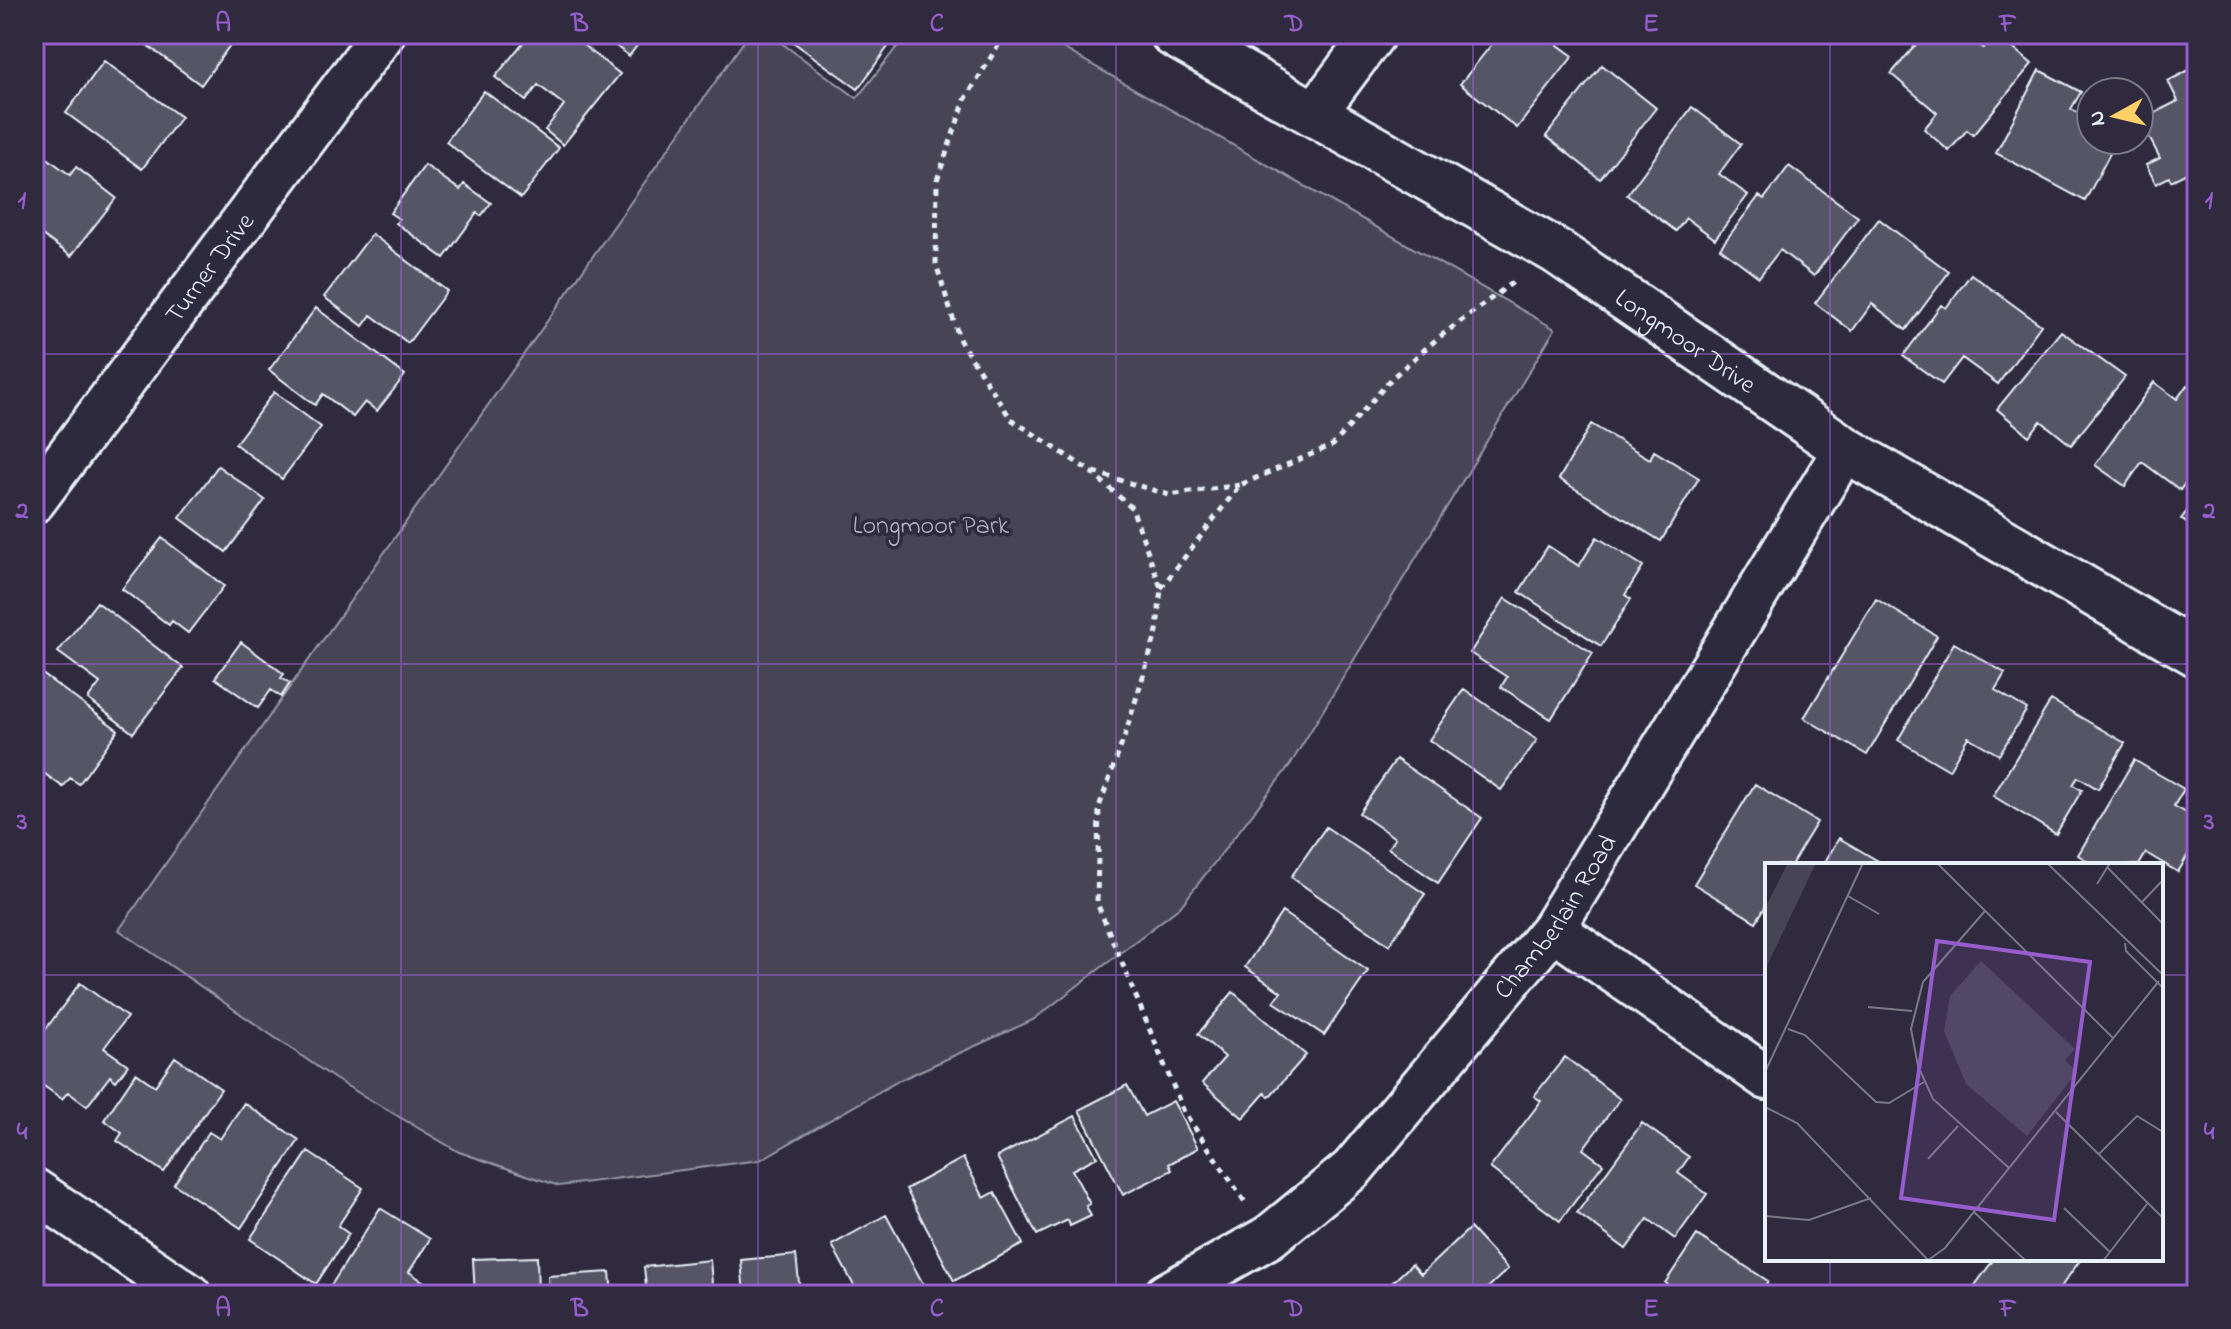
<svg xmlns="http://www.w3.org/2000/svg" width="2231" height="1329" viewBox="0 0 2231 1329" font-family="'Indie Flower',sans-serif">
<rect width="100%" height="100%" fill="#2f2a3d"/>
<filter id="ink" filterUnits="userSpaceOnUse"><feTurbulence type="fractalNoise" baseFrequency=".0125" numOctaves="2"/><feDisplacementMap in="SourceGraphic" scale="16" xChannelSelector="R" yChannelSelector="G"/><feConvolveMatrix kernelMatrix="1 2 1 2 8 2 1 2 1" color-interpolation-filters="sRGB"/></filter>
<g filter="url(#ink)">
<!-- green -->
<path fill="#464455" stroke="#979aa6" stroke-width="2" d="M749,34H769L857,98L907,34H1038L1555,329L1290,765L1180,907L1033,1020L900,1080L760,1160L559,1186L459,1152L335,1079L119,930Z"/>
<!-- building -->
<path fill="#575565" stroke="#e8f1f8" stroke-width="2" d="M132,34H238L201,85Z
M530,34H569L620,74L563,145L545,130L564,105L538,85L526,101L495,77Z
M600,34H646L629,56Z
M782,34H897L858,89Z
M1500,34H1543L1573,56L1517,128L1460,84Z
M1925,34H1966L1983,48L1996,34L2032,64L1973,135L1967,130L1949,151L1924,129L1937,113L1891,74Z
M104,61L181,117L142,169L66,113Z
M1602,65L1656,108L1600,179L1546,136Z
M2197,66V168L2171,181L2169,177L2156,184L2146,165L2160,158L2140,120L2178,101L2168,81Z
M2039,70L2081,92L2071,109L2091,120V140H2117L2085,201L1996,153Z
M484,91L559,148L521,198L446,142Z
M1692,107L1741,144L1719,174L1748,195L1715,239L1686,218L1676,231L1627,195Z
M34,148L70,175L76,167L116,198L71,256L34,229Z
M425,165L460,190L464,184L491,203L481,216L477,213L444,258L396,223L399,219L390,213Z
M1789,166L1858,217L1814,276L1780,250L1759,277L1720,248L1759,196L1764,199Z
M1879,219L1949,272L1906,330L1872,304L1852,331L1815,303Z
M372,234L447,291L408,343L371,315L363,326L324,297Z
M1971,274L2041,325L1998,384L1962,358L1942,384L1903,356L1941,305L1946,308Z
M34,279L47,289L34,307Z
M316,308L405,375L377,411L365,402L353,417L323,394L315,405L269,370Z
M2061,331L2125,377L2071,445L2041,421L2029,436L1997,409Z
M2154,382L2177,399L2187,385L2197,392V467L2180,490L2142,462L2125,486L2095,465Z
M274,392L321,427L282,479L235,444Z
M1591,424L1650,459L1654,451L1699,478L1661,541L1559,479Z
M218,466L265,500L226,552L180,518Z
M2197,498V531L2181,519Z
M1597,537L1643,566L1625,595L1631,599L1601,646L1519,592L1548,546L1579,566Z
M162,538L224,586L188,633L172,621L169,625L122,589Z
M1505,598L1593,653L1551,719L1501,687L1507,677L1470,653Z
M1876,599L1937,636L1867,755L1804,718Z
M97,602L183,668L133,733L88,699L100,683L58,652Z
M241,642L284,674L281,678L290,683L281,697L271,690L258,708L215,678Z
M1954,643L2005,673L1995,690L2027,709L1999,755L1968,737L1949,770L1898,740Z
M41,673L118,730L79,784L70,778L63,787L34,766V682Z
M1464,689L1537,740L1501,790L1429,740Z
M2051,700L2125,743L2098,789L2078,777L2073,785L2082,790L2056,834L1993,796Z
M1396,759L1482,818L1438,883L1388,848L1395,838L1359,813Z
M2134,760L2184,789L2174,806L2197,819V839L2178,872L2146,853L2139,865H2094L2078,855Z
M1755,784L1817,822L1791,865H1767V904L1756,922L1694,884Z
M1326,827L1425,894L1389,945L1291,877Z
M1839,838L1885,865H1823Z
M1282,912L1368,971L1324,1035L1274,1002L1281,992L1245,967Z
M80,983L127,1017L104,1048L128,1065L116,1081L110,1076L87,1106L68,1092L62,1099L34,1079V1045Z
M1233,992L1306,1055L1269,1097L1265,1093L1243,1118L1202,1083L1225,1057L1198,1034Z
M175,1057L221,1089L164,1172L117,1141L122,1133L104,1120L136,1073L155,1086Z
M1565,1057L1620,1099L1583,1149L1603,1164L1560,1221L1490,1168L1541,1101L1534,1096Z
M1127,1085L1144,1116L1173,1101L1198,1148L1169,1164L1172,1170L1123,1195L1079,1110Z
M244,1103L299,1140L241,1228L174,1184L209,1132L220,1139Z
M1075,1116L1097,1157L1072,1170L1090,1204L1086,1206L1091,1216L1070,1226L1068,1220L1037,1235L997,1157Z
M1642,1123L1689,1157L1678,1173L1707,1194L1675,1239L1648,1219L1626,1249L1577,1213Z
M308,1152L363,1188L338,1226L349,1234L316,1284L250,1239Z
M963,1158L984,1198L995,1192L1023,1244L954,1281L906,1189Z
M380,1208L430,1239L409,1272L435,1289L431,1295H325Z
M886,1215L928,1293L925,1295H859L832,1245Z
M1470,1228L1508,1269L1480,1295H1379L1412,1264L1421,1274Z
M1697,1235L1768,1281L1759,1295H1683L1665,1283Z
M796,1255L800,1292L832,1289V1295H744L741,1260Z
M537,1257L538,1295H475L473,1259Z
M1994,1259H2081L2055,1295H1968Z
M710,1260L713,1295H647L644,1267Z
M610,1272L612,1295H549L548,1276Z"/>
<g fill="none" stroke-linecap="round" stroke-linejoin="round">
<!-- minor casing -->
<g stroke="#e8f1f8" stroke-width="48">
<g id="minor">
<path d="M1315,113L1374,34"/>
<path id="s1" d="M34,501L383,34"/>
<path d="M1553,929L1767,1078"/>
<path d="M34,1190L189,1295"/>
<path id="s2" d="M1166,1295L1269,1237L1352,1169L1553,929L1845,449"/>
</g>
</g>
<!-- tertiary casing -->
<g stroke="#e8f1f8" stroke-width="50">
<g id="tertiary">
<path id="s3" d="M1173,34L1556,251L1845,449L2197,654"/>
</g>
</g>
<!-- path -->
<path stroke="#e8f1f8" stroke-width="5" stroke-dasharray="6 6" stroke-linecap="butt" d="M1005,34L965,100L937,180L936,264L960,341L1011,419L1090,471L1132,508L1161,588L1157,631L1125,735L1099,807L1097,903L1184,1112L1245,1202
M1094,472L1169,495L1240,485
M1161,588L1240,485L1333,445L1393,377L1438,338L1516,280"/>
<!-- minor -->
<use href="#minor" stroke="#2f2a3d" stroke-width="42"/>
<!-- tertiary -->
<use href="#tertiary" stroke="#2f2a3d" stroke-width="44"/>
</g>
</g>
<!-- grid -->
<path fill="none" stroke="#965dcd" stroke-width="2" stroke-opacity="0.55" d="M401,34V1295M758,34V1295M1116,34V1295M1473,34V1295M1830,34V865M34,354H2197M34,664H2197M34,975H1767M2161,975H2197M1830,1259V1295"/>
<g text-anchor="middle" stroke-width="7" stroke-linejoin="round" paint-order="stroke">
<!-- street labels -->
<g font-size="26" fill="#e8f1f8" stroke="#2f2a3d">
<text dy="9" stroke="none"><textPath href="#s1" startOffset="292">Turner Drive</textPath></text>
<text dy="9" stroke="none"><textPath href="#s3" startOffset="598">Longmoor Drive</textPath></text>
<text dy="9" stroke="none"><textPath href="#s2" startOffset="550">Chamberlain Road</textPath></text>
</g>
<!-- park labels -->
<g font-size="26" fill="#afb4bf" stroke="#2f2a3d">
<text x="931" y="533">Longmoor Park</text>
</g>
</g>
<!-- overview -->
<g transform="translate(1765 863)">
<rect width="398" height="398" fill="#2f2a3d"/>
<path d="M23,0H51L0,107V45ZM216,98L310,186L300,197L312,209L262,273L201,221L179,168L185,133Z" fill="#464455"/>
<path fill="none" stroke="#797a88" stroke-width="2" d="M172,0L348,175M282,0L398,112M342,4L398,61M332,21L345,0M83,33L114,51M377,39L398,17M220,48L158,119L146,166L153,203L168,236L244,305M360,80L361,88L398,125M103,144L147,148M23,166L40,172L111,239L124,240L159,219M0,209L98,0M0,244L32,260L163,397M291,249L398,355M334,291L372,253L398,269M163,296L193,263M299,345L345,389M209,349L261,398M0,353L44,357L106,335M162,398L180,385L394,118M338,398L382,341"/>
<path fill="#965dcd" fill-opacity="0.15" stroke="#965dcd" stroke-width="4" d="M172,78L325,99L289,357L136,335Z"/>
<rect width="398" height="398" fill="none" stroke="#e8f1f8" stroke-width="4"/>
</g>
<!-- margin -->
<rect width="2231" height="1329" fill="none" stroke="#2f2a3d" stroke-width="88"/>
<!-- north arrow -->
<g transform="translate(2115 116) rotate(262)"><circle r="38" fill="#2f2a3d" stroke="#797a88" stroke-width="2"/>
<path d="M0-6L14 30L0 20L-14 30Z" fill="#ffd166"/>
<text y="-12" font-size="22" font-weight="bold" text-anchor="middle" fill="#e8f1f8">N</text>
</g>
<rect x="44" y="44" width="2143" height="1241" fill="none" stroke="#965dcd" stroke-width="3"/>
<g font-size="26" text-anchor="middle" font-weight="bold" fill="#965dcd">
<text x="223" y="31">A</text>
<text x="580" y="31">B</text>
<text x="937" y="31">C</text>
<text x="1294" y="31">D</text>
<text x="1651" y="31">E</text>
<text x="2008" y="31">F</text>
<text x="22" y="208">1</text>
<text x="2209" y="208">1</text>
<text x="22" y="518">2</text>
<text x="2209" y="518">2</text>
<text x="22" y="829">3</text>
<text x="2209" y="829">3</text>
<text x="22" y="1139">4</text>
<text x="2209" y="1139">4</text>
<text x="223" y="1316">A</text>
<text x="580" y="1316">B</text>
<text x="937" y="1316">C</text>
<text x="1294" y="1316">D</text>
<text x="1651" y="1316">E</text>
<text x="2008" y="1316">F</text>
</g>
</svg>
